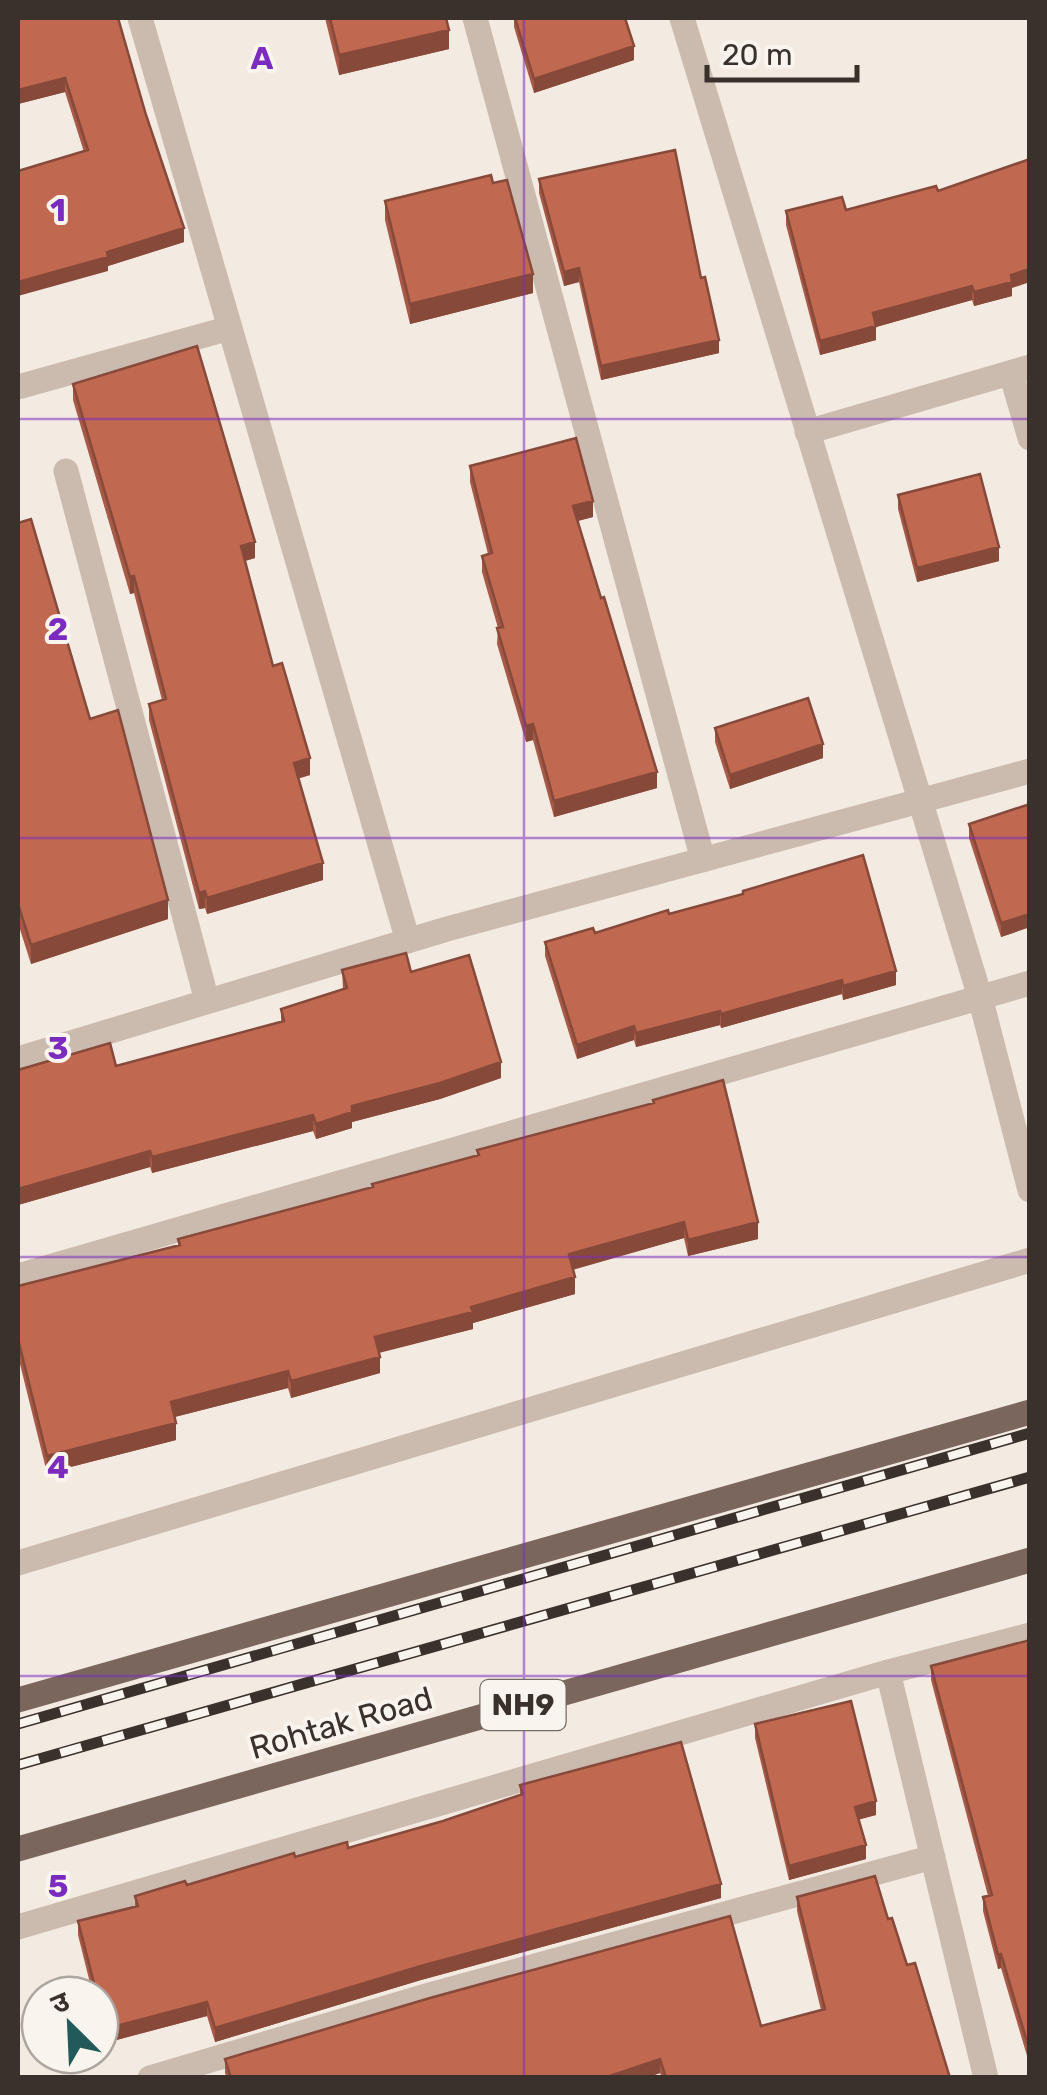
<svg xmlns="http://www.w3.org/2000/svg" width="1047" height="2095" viewBox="0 0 1047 2095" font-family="Rubik,'Noto Sans Devanagari',sans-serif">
<rect width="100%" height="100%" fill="#f3eae2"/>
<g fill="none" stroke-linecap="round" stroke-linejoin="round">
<!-- minor -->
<path stroke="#cbbaae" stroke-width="25" d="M140,18L408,941
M475,18L703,860
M682,18L980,997L1030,1190
M1011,373L1030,438
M18,387L230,328
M807,432L1030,367
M66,471L207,1001
M18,1059L447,929L1030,771
M18,1276L1030,983
M18,1563L1030,1260
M888,1672L986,2078
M18,1927L888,1672L1030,1635
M150,2078L426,1996L933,1857"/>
<!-- major -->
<path stroke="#7b665e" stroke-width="25" d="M18,1700L1030,1412
M18,1849L1030,1560"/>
<!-- rail casing -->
<g stroke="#3a302c" stroke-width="11">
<path id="rail" d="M18,1724L1030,1433
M18,1765L1030,1477"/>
</g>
<!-- rail -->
<use href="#rail" stroke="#faf4ee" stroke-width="8" stroke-dasharray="22" stroke-linecap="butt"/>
</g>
<!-- wall -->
<path fill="#a65946" d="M118,18L184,242L108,266V271L84,152L65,92L18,104Z
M325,18H446L449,49L339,75Z
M514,18H625L634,60L534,93L514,27Z
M539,179L701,278L719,353L601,380L579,282L564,286L539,193Z
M493,183L533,293L410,324L385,220V201Z
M938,191L1012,288V296L974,306L972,300L876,327V340L820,355L786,225V211L846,210Z
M73,384L255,558L245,561L273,666L310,775L298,778L323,880L207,914L205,908L199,909L149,720V704L162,700L134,593L130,594L73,400Z
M470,466L593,517L578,521L657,788L554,817L533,740L526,742L497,644L498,628L482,572V556L488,554L470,482Z
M898,495L999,561L917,582L898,509Z
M18,523L90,719L168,919L31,964L18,923Z
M715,728L823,758L730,789L715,742Z
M1030,792V927L1001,937L969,838V824L1029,805Z
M669,914L896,985L843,1000L842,994L721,1028L720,1025L636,1047L634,1040L577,1059L545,956V942L595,933Z
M342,970L411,972L501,1078L440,1099L352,1122V1128L316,1139L313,1131L152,1173L150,1167L18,1205V1070L116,1066L281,1022V1009L343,989Z
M477,1150L758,1239L688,1256L684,1238L573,1269L575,1294L473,1323V1329L379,1352L380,1373L291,1398L288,1388L174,1417L176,1440L47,1473L18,1356V1286L178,1245V1239L372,1187L477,1156Z
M1030,1640V2066L1001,1968L998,1969L983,1911V1897L988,1896L931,1680V1666Z
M755,1724L876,1815L858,1820L866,1859L789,1880L755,1738Z
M520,1785L721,1898L421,1980L215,2042L207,2016L105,2043L100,2022V1995H93L78,1935V1921L135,1906V1896L187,1885L295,1857L348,1848L443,1821L520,1795Z
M797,1897L888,1919L950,2078H662L660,2073L646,2078H227L225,2073V2059L761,2026L821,2010L797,1911Z"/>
<!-- shaded-wall -->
<path fill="#874939" d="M449,30V49L339,75V55Z
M634,46V60L534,93V79Z
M65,78V92L18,104V90Z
M184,228V242L108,266V271L18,296V282Z
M579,268V282L564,286V272Z
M1030,269V282L1012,288V296L974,306V292L1011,275Z
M533,274V293L410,324V304Z
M972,286V300L876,327V340L820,355V341L873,313Z
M719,340V353L601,380V366Z
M593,501V517L573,522V506Z
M255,542V558L241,562V546Z
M999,547V561L917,582V568Z
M134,576V593L130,594V577Z
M533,724V740L526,742V726Z
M823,744V758L730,789V775Z
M310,758V775L294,780V763Z
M657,772V788L554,817V801Z
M323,863V880L207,914V898Z
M205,891V908L199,909V893Z
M168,900V919L31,964V945Z
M1030,914V927L1001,937V923Z
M896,971V985L843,1000V986Z
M842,980V994L721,1028V1014Z
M720,1011V1025L636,1047V1033Z
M634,1026V1040L577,1059V1045Z
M501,1062V1078L440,1099L352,1122V1128L316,1139V1124L352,1106Z
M313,1115V1131L152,1173V1157Z
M150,1151V1167L18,1205V1189Z
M684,1222V1238L569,1271V1254Z
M758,1222V1239L688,1256V1240Z
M575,1277V1294L473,1323V1329L375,1354V1337Z
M380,1357V1373L291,1398V1381Z
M288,1371V1388L171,1418V1402Z
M176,1423V1440L47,1473V1456Z
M876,1801V1815L855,1820V1807Z
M866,1845V1859L789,1880V1866Z
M721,1884V1898L421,1980L215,2042V2028L421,1966Z
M1001,1954V1968L998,1969V1955Z
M207,2002V2016L105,2043V2029Z
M660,2059V2073L646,2078H604Z"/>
<!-- building -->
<path fill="#c16851" stroke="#874939" stroke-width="2.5" d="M18,18H118L146,115L184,228L107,252L108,257L18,282V171L88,150L65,78L18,90Z
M330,18H446L449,30L339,55Z
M515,18H625L634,46L534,79Z
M675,150L701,278L705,277L719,340L601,366L579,268L564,272L539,179Z
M1030,159V269L1011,275L1012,282L974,292L972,286L873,313L876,326L820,341L786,211L842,197L846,210L936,186L938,191Z
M491,175L493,183L507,180L533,274L410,304L385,201Z
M197,346L255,542L241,546L273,666L282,663L310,758L294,763L323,863L207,898L205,891L199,893L149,704L166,699L134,576L130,577L73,384Z
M576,438L593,501L573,506L601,598L604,597L657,772L554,801L533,724L526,726L497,628L503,627L482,556L492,553L470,466Z
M980,474L999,547L917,568L898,495Z
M31,519L90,719L118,710L168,900L31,945L18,904V523Z
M808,698L823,744L730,775L715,728Z
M1030,804V914L1001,923L969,824Z
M863,855L896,971L843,986L842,980L721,1014L720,1011L636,1033L634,1026L577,1045L545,942L593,928L595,933L668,910L669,914L743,894V891Z
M406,953L411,972L469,955L501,1062L440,1083L352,1106V1112L316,1124L313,1115L152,1157L150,1151L18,1189V1070L110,1043L116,1066L284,1021L281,1009L347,988L342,970Z
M723,1080L758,1222L688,1240L684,1222L569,1254L575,1277L471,1307L473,1312L375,1337L380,1357L291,1381L288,1371L171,1402L176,1423L47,1456L18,1339V1286L180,1245L178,1239L373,1187L372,1184L479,1155L477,1150L654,1103L653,1100Z
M1030,1640V2052L1001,1954L998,1955L983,1897L992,1895L931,1666Z
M851,1701L876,1801L855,1807L866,1845L789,1866L755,1724Z
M681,1742L721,1884L421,1966L215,2028L207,2002L105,2029L100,2008V1995H97L78,1921L138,1906L135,1896L185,1881L187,1885L294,1853L295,1857L347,1842L348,1848L443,1821L523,1794L520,1785Z
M875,1876L888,1919L892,1918L907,1965L915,1963L950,2078H666L660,2059L604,2078H231L225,2059L430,1998L730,1916L761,2026L825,2009L797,1897Z"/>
<!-- grid -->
<path fill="none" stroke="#7b2cbf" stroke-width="2.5" stroke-opacity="0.55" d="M524,18V2078M18,419H1030M18,838H1030M18,1257H1030M18,1676H1030"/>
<g text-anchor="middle" stroke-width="8" stroke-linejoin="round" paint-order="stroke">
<!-- shield labels -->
<rect fill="#faf4ee" stroke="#746b66" stroke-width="2.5" x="480.5" y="1680" width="85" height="50" rx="8"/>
<g font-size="30" font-weight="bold" fill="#3a302c">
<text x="523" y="1715">NH9</text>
</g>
<!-- street labels -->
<g font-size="32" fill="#3a302c" stroke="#faf4ee">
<text transform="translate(341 1723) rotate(-16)" y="11">Rohtak Road</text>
</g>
</g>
<g font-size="32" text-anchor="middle" font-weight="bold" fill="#7b2cbf" stroke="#faf4ee" stroke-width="8" stroke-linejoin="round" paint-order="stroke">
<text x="262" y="69">A</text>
<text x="58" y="221">1</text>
<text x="58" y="640">2</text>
<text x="58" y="1059">3</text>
<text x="58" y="1478">4</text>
<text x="58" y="1897">5</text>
</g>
<!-- border -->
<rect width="1047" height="2095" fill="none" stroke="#3a302c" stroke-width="40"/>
<!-- north arrow -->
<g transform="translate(70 2025) rotate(336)"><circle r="48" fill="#faf4ee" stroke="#ada6a0" stroke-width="2.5"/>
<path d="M0-8L18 38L0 25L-18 38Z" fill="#22595a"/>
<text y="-15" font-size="28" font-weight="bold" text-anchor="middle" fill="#3a302c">उ</text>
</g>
<!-- scale -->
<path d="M707 65v15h150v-15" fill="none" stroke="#3a302c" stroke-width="5"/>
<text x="722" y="65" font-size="30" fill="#3a302c" stroke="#faf4ee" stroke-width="8" paint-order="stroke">20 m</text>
</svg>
